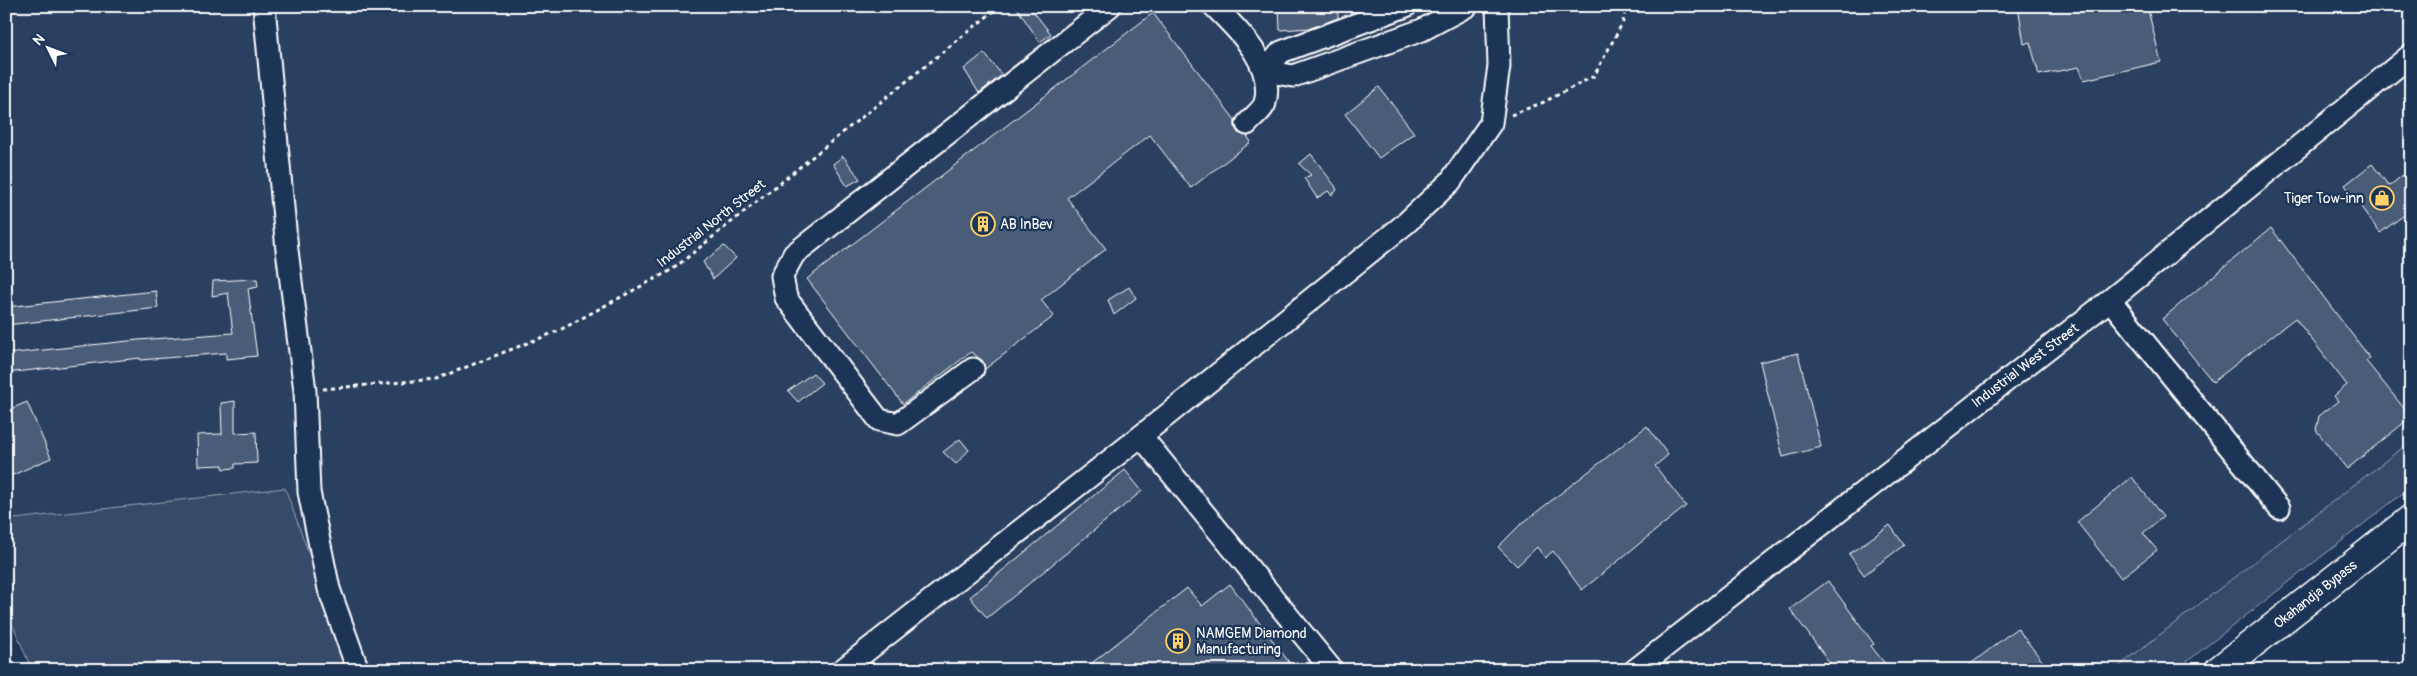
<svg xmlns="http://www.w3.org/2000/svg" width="2417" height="676" viewBox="0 0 2417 676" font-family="Pangolin,sans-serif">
<rect width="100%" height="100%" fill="#1d3557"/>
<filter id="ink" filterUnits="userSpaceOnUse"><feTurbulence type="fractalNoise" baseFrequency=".02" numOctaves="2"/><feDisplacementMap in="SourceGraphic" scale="10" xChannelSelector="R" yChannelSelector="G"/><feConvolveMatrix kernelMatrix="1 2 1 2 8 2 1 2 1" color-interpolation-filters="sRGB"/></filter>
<g filter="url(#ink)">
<!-- built -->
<path fill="#2a4161" d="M6,6H2411V441L2114,670H351L285,488L6,520Z"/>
<!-- green -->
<path fill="#364b69" stroke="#9aa5b4" d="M2411,441V487L2176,670H2114Z
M285,488L351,670H32L6,609V520Z"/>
<!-- building -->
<path fill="#4a5d79" stroke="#fff" d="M1029,6L1051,34L1040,42L1016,7Z
M1279,6H1338V18L1311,28L1280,30Z
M2018,6H2147L2161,62L2084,80L2079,67L2039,75L2030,42L2024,44Z
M1153,13L1235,120V127L1238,133L1247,136L1251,142L1191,188L1150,135L1067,198L1106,249L1041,300L1054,316L985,369L983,361L971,352L903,404L807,279Z
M984,53L1002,75L979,93L964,69Z
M1379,87L1414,133L1379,158L1345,114Z
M1311,154L1335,186L1337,190L1332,195L1328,191L1317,198L1304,178L1311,175L1299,164Z
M843,156L860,179L847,186L833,164Z
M2372,164L2389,186L2403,175L2411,185V210L2380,233L2345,185Z
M2271,228L2370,358L2366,361L2411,417L2347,469L2316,430L2319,416L2338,401L2334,396L2347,385L2295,318L2213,382L2162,319Z
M724,246L736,258L713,279L703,262Z
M257,279L258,287L248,289L257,356L226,359V353L140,360V358L6,373V354L138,340L233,333L228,293L212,296L213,281Z
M1129,287L1136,298L1114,315L1108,300Z
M156,291L158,308L6,325V307Z
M1798,353L1821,447L1783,457L1760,362Z
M813,373L822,383L798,402L788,391Z
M235,401V433L256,432L257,463L235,464V468L223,469V465L198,466L197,435L222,434L221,403Z
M27,402L51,458L6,478V411Z
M1647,426L1668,455L1655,466L1686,506L1582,590L1553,551L1545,558L1537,547L1517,566L1498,547L1520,525Z
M960,439L969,450L956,464L943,452Z
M1125,470L1142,491L987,618L970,597Z
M2132,477L2163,517L2143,533L2157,550L2121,578L2077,522Z
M1890,525L1904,545L1864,575L1849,554Z
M1828,581L1874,644L1871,646L1890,670H1856L1850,661L1839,670H1835L1790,609Z
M1230,584L1295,670H1083L1187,588L1202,606Z
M2017,628L2049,670H1963Z"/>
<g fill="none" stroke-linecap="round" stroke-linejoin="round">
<!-- minor casing -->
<g stroke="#fff" stroke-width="25">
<path id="minor" d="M264,6L287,250L305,391L309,492L329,589L358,670
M1214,6C1239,31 1275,64 1265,103C1263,110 1252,118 1247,124
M1406,6L1281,52L1265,71L1293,76L1422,30L1467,6
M2110,300L2279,508
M973,369L898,424L879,420L786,298L782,276L794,254L1110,6
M1141,436L1332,670
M842,670L1141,436L1405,224L1450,182L1491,123L1499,66L1497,6
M1635,670L2110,300L2411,55"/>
</g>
<!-- highway casing -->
<g stroke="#fff" stroke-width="31">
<path id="highway" d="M2219,670L2411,519"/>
</g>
<!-- path -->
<path stroke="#fff" stroke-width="3" stroke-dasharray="4 4" stroke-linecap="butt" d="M1511,115L1544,102L1594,76L1623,22L1626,6
M323,389L436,379L558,331L673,269L1000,6"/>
<!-- minor -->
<use href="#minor" stroke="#1d3557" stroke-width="21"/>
<!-- highway -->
<use href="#highway" stroke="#1d3557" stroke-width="28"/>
</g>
</g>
<!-- icons -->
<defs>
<g id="shop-ring" transform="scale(1.25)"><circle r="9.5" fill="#1d3557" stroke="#ffd166" stroke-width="1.5"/><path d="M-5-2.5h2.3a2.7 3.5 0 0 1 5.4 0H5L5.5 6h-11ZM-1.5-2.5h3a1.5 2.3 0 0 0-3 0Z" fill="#ffd166"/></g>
<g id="building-ring" transform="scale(1.25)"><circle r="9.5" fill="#1d3557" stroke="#ffd166" stroke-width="1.5"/><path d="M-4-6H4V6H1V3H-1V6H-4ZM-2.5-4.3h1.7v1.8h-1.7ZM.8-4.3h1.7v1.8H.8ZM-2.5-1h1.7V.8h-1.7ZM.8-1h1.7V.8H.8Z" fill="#ffd166"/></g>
</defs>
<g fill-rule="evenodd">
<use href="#shop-ring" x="2382" y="198"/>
<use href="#building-ring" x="983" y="224"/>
<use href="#building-ring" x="1178" y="641"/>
</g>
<g text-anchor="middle" stroke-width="4.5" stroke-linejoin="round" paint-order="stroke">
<!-- poi labels -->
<g font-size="14" fill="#fff" stroke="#1d3557" text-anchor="start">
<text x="2364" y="203" text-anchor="end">Tiger Tow-inn</text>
<text x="1000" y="229">AB InBev</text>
<text x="1196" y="638">NAMGEM Diamond<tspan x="1196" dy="16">Manufacturing</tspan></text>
</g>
<!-- street labels -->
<g font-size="14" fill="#fff" stroke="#1d3557">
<text transform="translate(711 223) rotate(-38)" y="5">Industrial North Street</text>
<text transform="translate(2025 365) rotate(-37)" y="5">Industrial West Street</text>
<text transform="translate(2315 594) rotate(-38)" y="5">Okahandja Bypass</text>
</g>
</g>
<!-- margin -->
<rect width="2417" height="676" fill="none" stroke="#1d3557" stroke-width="25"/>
<rect x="12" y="12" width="2392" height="651" fill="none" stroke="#fff" stroke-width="2" filter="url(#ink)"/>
<!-- north arrow -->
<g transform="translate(48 48) rotate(312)" stroke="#1d3557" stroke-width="4" paint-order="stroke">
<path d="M0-4L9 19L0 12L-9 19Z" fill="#ffffff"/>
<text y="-8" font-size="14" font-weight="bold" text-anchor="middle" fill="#ffffff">N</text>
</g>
</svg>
